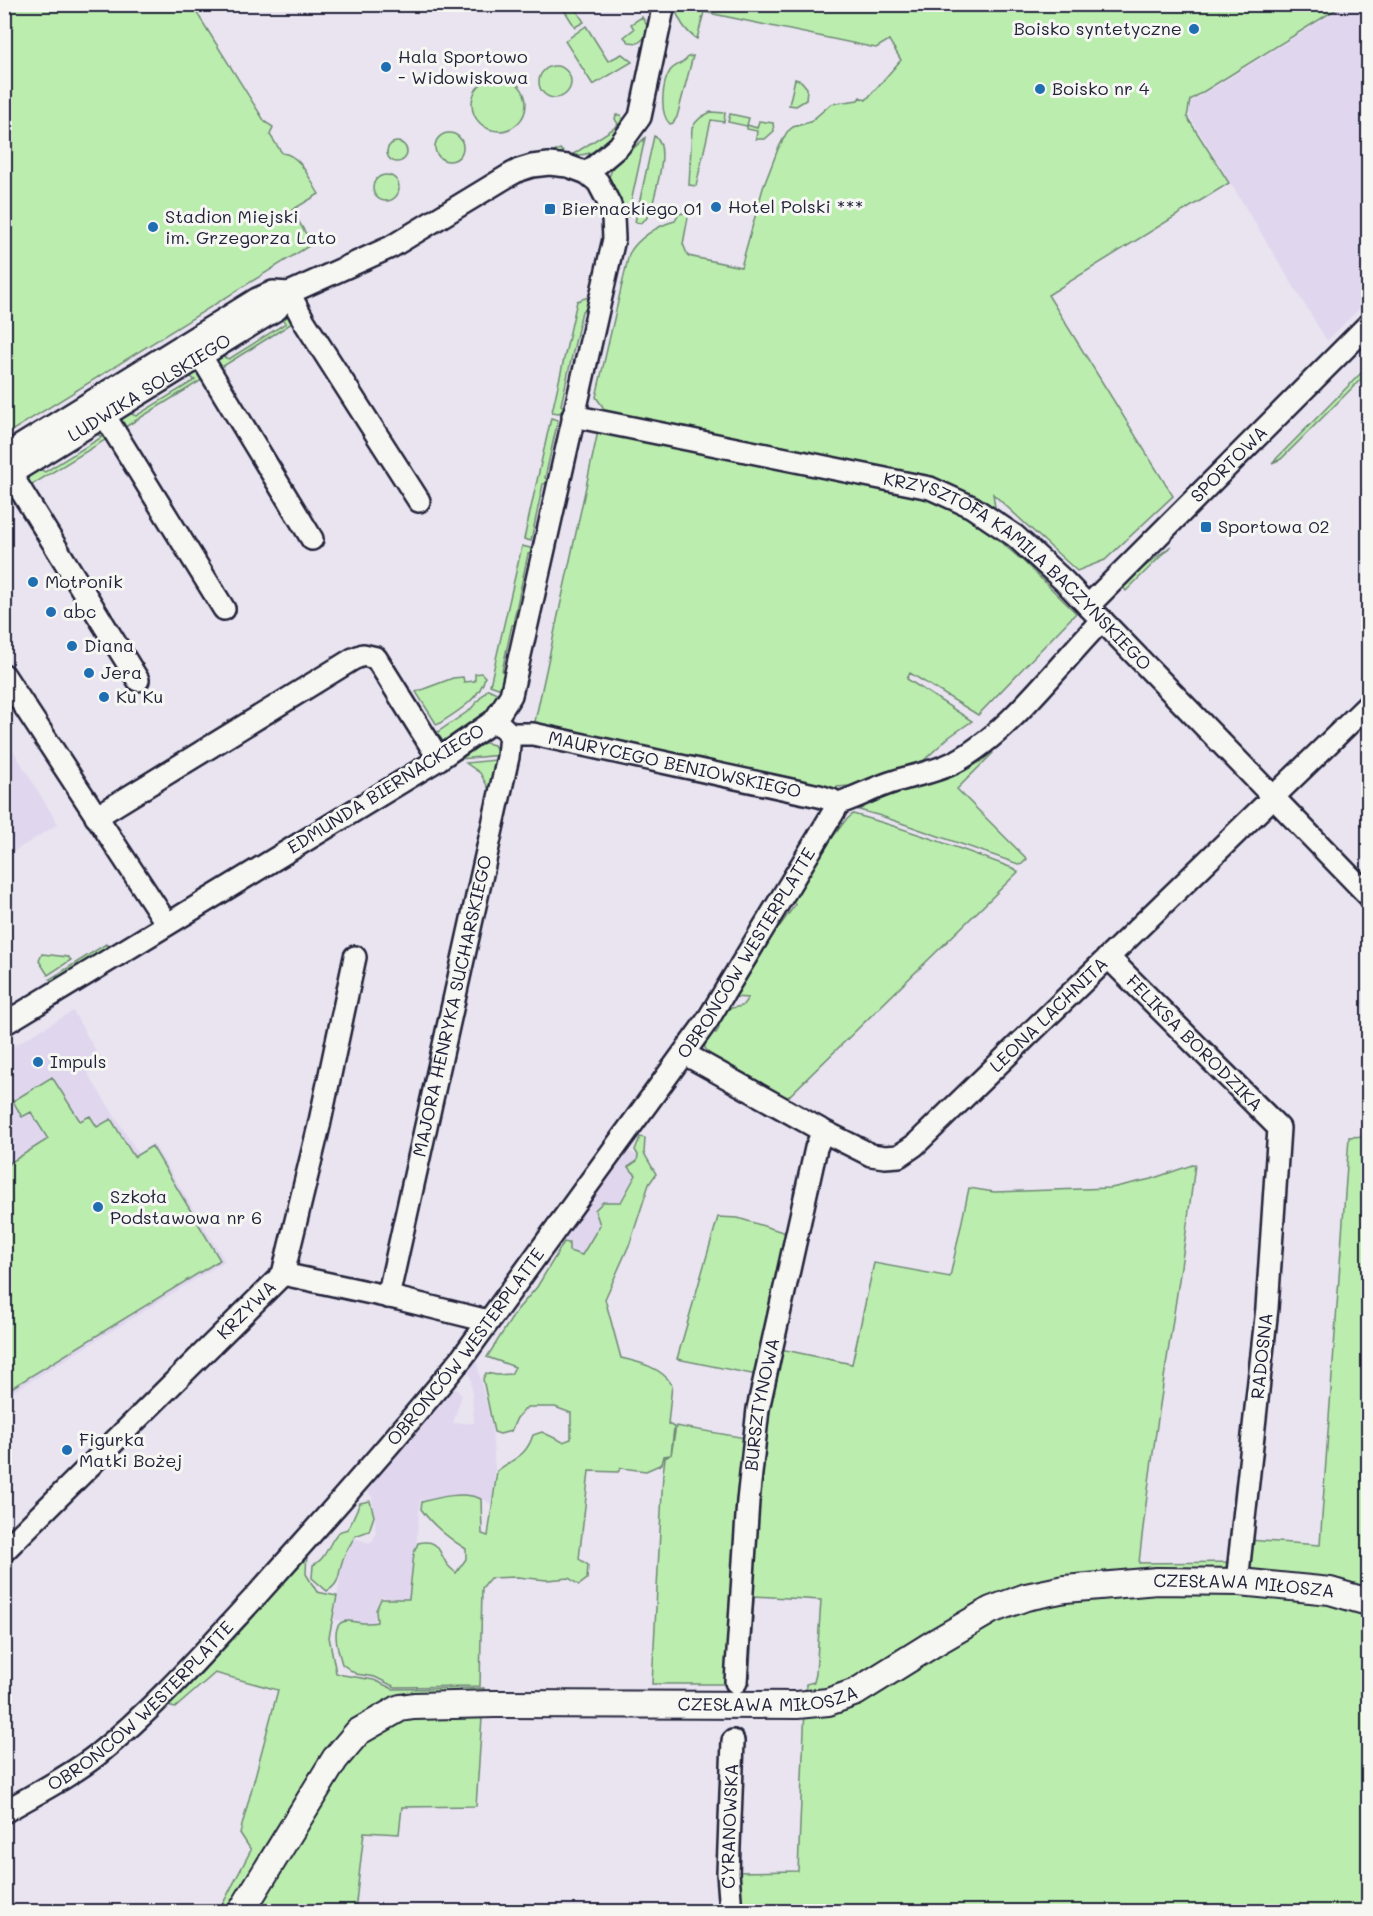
<svg xmlns="http://www.w3.org/2000/svg" width="1373" height="1916" viewBox="0 0 1373 1916" font-family="Mali,sans-serif">
<rect width="100%" height="100%" fill="#e9e4f0"/>
<filter id="ink" filterUnits="userSpaceOnUse"><feTurbulence type="fractalNoise" baseFrequency=".0167" numOctaves="2"/><feDisplacementMap in="SourceGraphic" scale="12" xChannelSelector="R" yChannelSelector="G"/><feConvolveMatrix kernelMatrix="1 2 1 2 8 2 1 2 1" color-interpolation-filters="sRGB"/></filter>
<g filter="url(#ink)">
<!-- built -->
<path fill="#e0d7ee" d="M1346,5H1368V300L1327,341L1190,117L1189,111L1192,101Z
M5,737L58,824L5,857H4Z
M73,1011L103,1064L88,1074L138,1153L153,1143L225,1261L5,1397V1051Z
M621,1149L637,1155L635,1175L623,1204L581,1262L552,1243Z
M475,1355L492,1428L495,1468L492,1505L482,1498L420,1500L412,1600L381,1597L375,1609V1621L365,1625L334,1620L342,1563L355,1538L369,1543L372,1541L376,1534L372,1497L364,1487L451,1384L462,1395L453,1423H474L471,1380L467,1364Z"/>
<!-- green -->
<path fill="#bbeeae" stroke="#6e8874" stroke-width="1.5" d="M5,4L192,5L265,122L273,127L270,135L282,153C301,155 309,179 319,194L292,210L312,244L5,435Z
M561,5H573L584,22L575,27Z
M669,5H1343L1190,100L1187,117L1229,183L1048,295L1173,496L1105,560L1077,571L993,494L999,533L996,538L1024,562L1076,613L978,715L910,673L907,679L972,721L949,737L922,762L888,771L849,786L837,787L835,791L531,740L597,436L603,407L596,397L629,254C637,239 658,225 675,221L679,214L689,212L683,244L688,256L741,267L763,188L778,149L787,132L793,127L810,122L831,104L858,100L860,97L866,100L901,60L889,40L876,48L704,12L697,39C684,31 679,19 673,5Z
M642,17L648,27V35L638,43L629,42L624,37L634,29L631,24Z
M586,26L608,61L622,54L632,62L593,85L565,41Z
M693,56L677,117L673,123L670,124C659,114 662,83 670,71C675,64 684,64 688,57Z
M539 82a16 16 0 1 1 32 0a16 16 0 1 1-32 0Z
M472 104a27 27 0 1 1 54 0a27 27 0 1 1-54 0Z
M795,79L801,81L807,88L806,100L796,106L789,105Z
M711,112L725,113L724,122L711,120L696,186L689,185L692,128C697,119 702,116 711,112Z
M730,114L749,118L747,125L757,128L759,121L773,123L774,131L765,139H756L757,131L747,129V126L728,122Z
M616,115H621L622,119C603,154 589,159 550,154L560,149L566,155H572L616,127L618,124L615,119Z
M435 147a14 14 0 1 1 28 0a14 14 0 1 1-28 0Z
M654,136C672,144 654,195 651,211L646,219L640,223L635,222Z
M645,138L628,216L609,177L613,167Z
M387 152a10 10 0 1 1 20 0a10 10 0 1 1-20 0Z
M373 188a13 13 0 1 1 26 0a13 13 0 1 1-26 0Z
M591,296L588,309L582,311L561,405L566,409L559,413L552,412L577,301Z
M286,313L297,320L217,370L215,358L220,356L229,359L286,323L280,318Z
M1368,366V372L1281,459L1272,463Z
M195,370L201,372L205,378L122,429L119,416L126,411L136,416L195,380L188,375Z
M551,418L558,420L545,478L550,482L543,484L531,541L524,539Z
M101,429L110,437L30,486L28,482V473L36,467L45,472L102,437L94,432Z
M522,546L530,548L534,552L528,554L514,619L518,623L512,625L502,671L505,674L501,689L490,685Z
M1171,546L1126,591L1121,585L1125,582Z
M481,673L485,677C480,700 455,713 437,725L416,692L453,678L463,677L464,682L475,681V674Z
M488,689L499,694C487,718 462,732 440,745L432,736L470,710Z
M481,742L494,745L500,755L449,760Z
M992,752L993,753L957,789L1027,859L1021,865L881,816L859,810C900,785 955,787 992,752Z
M495,760L489,789L480,773L466,763Z
M853,814C908,829 962,849 1015,869L1018,872L787,1098L709,1054L705,1048L704,1040L711,1031L716,1033L719,1028L717,1021L726,1009L742,1006L748,998L733,997L773,928L779,927L795,905L792,898L828,835L832,838L845,821Z
M106,944L109,948L52,983L50,979Z
M42,954L68,957L71,960L48,975L39,961Z
M52,1077L80,1121L90,1116L97,1127L111,1119L134,1157L152,1146L220,1260L5,1392V1166L48,1139L31,1112L22,1117L13,1101Z
M1368,1136V1911H736L735,1872L798,1871L806,1684L814,1682L816,1674L821,1600L754,1596L749,1684H652L663,1474L665,1458L670,1455L664,1456L662,1464L646,1471L621,1468L618,1472L589,1471L579,1559L588,1565L587,1579L579,1585L569,1578L547,1580L517,1577L490,1578L482,1588L480,1686L395,1687L375,1677L356,1674L342,1664C339,1653 327,1620 349,1621C360,1622 366,1625 377,1622L376,1610L381,1599H409L414,1553L418,1543C437,1539 438,1548 445,1561C447,1566 452,1569 456,1573L466,1559V1549C448,1538 433,1526 421,1509L422,1502C440,1497 464,1491 481,1499L482,1534L488,1536L497,1471C514,1458 526,1457 533,1435L542,1432L563,1442L571,1439V1413L555,1407H527L517,1418L511,1431L500,1434L494,1432L483,1379L486,1373L497,1375L511,1374L515,1367L487,1357L517,1310L537,1287L564,1242L569,1243V1251L582,1255L600,1225L595,1210L603,1202H621L636,1175L628,1167L637,1161L638,1155L635,1150L640,1137L645,1138L644,1153L656,1174L649,1184L630,1243L605,1299L621,1358C639,1362 663,1368 672,1385L668,1424L674,1427L671,1455L676,1426L745,1438L757,1375L677,1359L718,1217L738,1218L786,1233L761,1345L852,1364L874,1263L950,1277L969,1188L994,1192L1111,1188L1151,1179L1195,1164C1179,1298 1153,1429 1139,1563L1245,1562L1248,1540L1320,1545L1349,1137Z
M370,1501L374,1516L369,1531L355,1536C351,1544 344,1553 342,1562C338,1575 340,1584 327,1591L312,1578L313,1565C327,1559 329,1541 338,1533C341,1530 345,1530 348,1529L360,1503Z
M307,1549L306,1574L317,1592L337,1596L329,1637L336,1673L343,1675L374,1680L393,1689L484,1688L476,1806L402,1807L399,1834L364,1832L355,1911H219L251,1850L240,1833L278,1690L215,1673L175,1708L165,1705Z"/>
<g fill="none" stroke-linecap="round" stroke-linejoin="round">
<!-- minor casing -->
<g stroke="#22223b" stroke-width="26">
<g id="minor">
<path d="M587,173L619,146L640,117L664,4"/>
<path d="M289,293L304,321L419,501"/>
<path d="M194,345L312,539"/>
<path d="M98,405L224,609"/>
<path id="s1" d="M573,416L930,488L972,507L1015,536L1064,581L1368,895"/>
<path d="M4,456L257,299L273,292L289,293"/>
<path d="M4,463L138,680"/>
<path id="s2" d="M4,478L277,309L289,293L391,247L508,176L519,170L532,166L549,164L568,166L587,173L598,182L610,205L613,217L614,239L511,695L495,720L439,759L4,1024"/>
<path id="s3" d="M1088,606L1368,325"/>
<path d="M4,675L167,924"/>
<path id="s4" d="M510,734H533L819,796L832,800L836,804"/>
<path d="M836,804C856,798 875,787 896,781C915,775 935,772 953,763C1007,736 1059,664 1102,620"/>
<path d="M96,817L353,659L363,655L376,658L439,759"/>
<path id="s5" d="M1108,957L1279,1128L1267,1308L1237,1582"/>
<path id="s6" d="M685,1054L823,1131L871,1155L885,1157L899,1156L915,1145L1368,705"/>
<path d="M283,1274L399,1299L488,1321"/>
<path id="s7" d="M388,1297L508,757L510,734L495,720"/>
<path id="s8" d="M4,1551L283,1274L319,1126L355,957"/>
<path id="s9" d="M736,1682L748,1501L758,1409L816,1148L823,1131"/>
<path id="s10" d="M4,1812C35,1794 69,1777 97,1755C155,1708 204,1652 254,1598C325,1519 395,1440 462,1358L707,1021L836,808V804"/>
<path id="s11" d="M731,1912L728,1873L733,1741"/>
</g>
</g>
<!-- tertiary casing -->
<g stroke="#22223b" stroke-width="30">
<g id="tertiary">
<path id="s12" d="M241,1912L335,1759L358,1732L400,1708L414,1706L494,1704L797,1705L828,1702L856,1692L936,1642L991,1610L1026,1597L1065,1589L1157,1581L1240,1582L1330,1591L1368,1602"/>
</g>
</g>
<!-- minor -->
<use href="#minor" stroke="#f6f6f2" stroke-width="21"/>
<!-- tertiary -->
<use href="#tertiary" stroke="#f6f6f2" stroke-width="26"/>
</g>
</g>
<!-- markers -->
<g fill="#1f6fb2" stroke="#f6f6f2" stroke-width="2">
<circle cx="1194" cy="29" r="6"/>
<circle cx="386" cy="67" r="6"/>
<circle cx="1040" cy="89" r="6"/>
<circle cx="716" cy="207" r="6"/>
<rect x="544" y="203" width="12" height="12" rx="3"/>
<circle cx="153" cy="227" r="6"/>
<rect x="1200" y="521" width="12" height="12" rx="3"/>
<circle cx="33" cy="582" r="6"/>
<circle cx="51" cy="612" r="6"/>
<circle cx="72" cy="646" r="6"/>
<circle cx="89" cy="673" r="6"/>
<circle cx="104" cy="697" r="6"/>
<circle cx="38" cy="1062" r="6"/>
<circle cx="98" cy="1207" r="6"/>
<circle cx="67" cy="1450" r="6"/>
</g>
<g text-anchor="middle" stroke-width="6" stroke-linejoin="round" paint-order="stroke">
<!-- poi labels -->
<g font-size="18" fill="#22223b" stroke="#f6f6f2" text-anchor="start">
<text x="1182" y="35" text-anchor="end">Boisko syntetyczne</text>
<text x="398" y="63">Hala Sportowo<tspan x="398" dy="21">- Widowiskowa</tspan></text>
<text x="1052" y="95">Boisko nr 4</text>
<text x="728" y="213">Hotel Polski ***</text>
<text x="562" y="215">Biernackiego 01</text>
<text x="165" y="223">Stadion Miejski<tspan x="165" dy="21">im. Grzegorza Lato</tspan></text>
<text x="1218" y="533">Sportowa 02</text>
<text x="45" y="588">Motronik</text>
<text x="63" y="618">abc</text>
<text x="84" y="652">Diana</text>
<text x="101" y="679">Jera</text>
<text x="116" y="703">Ku Ku</text>
<text x="50" y="1068">Impuls</text>
<text x="110" y="1203">Szkoła<tspan x="110" dy="21">Podstawowa nr 6</tspan></text>
<text x="79" y="1446">Figurka<tspan x="79" dy="21">Matki Bożej</tspan></text>
</g>
<!-- street labels -->
<g font-size="18" fill="#22223b" stroke="#f6f6f2">
<text dy="6" stroke="none"><textPath href="#s2" startOffset="171">LUDWIKA SOLSKIEGO</textPath></text>
<text dy="6" stroke="none"><textPath href="#s3" startOffset="200">SPORTOWA</textPath></text>
<text dy="6" stroke="none"><textPath href="#s1" startOffset="483">KRZYSZTOFA KAMILA BACZYŃSKIEGO</textPath></text>
<text dy="6" stroke="none"><textPath href="#s4" startOffset="168">MAURYCEGO BENIOWSKIEGO</textPath></text>
<text transform="translate(386 789) rotate(-32)" y="6">EDMUNDA BIERNACKIEGO</text>
<text dy="6" stroke="none"><textPath href="#s10" startOffset="1144">OBROŃCÓW WESTERPLATTE</textPath></text>
<text dy="6" stroke="none"><textPath href="#s7" startOffset="298">MAJORA HENRYKA SUCHARSKIEGO</textPath></text>
<text dy="6" stroke="none"><textPath href="#s6" startOffset="446">LEONA LACHNITA</textPath></text>
<text dy="6" stroke="none"><textPath href="#s5" startOffset="122">FELIKSA BORODZIKA</textPath></text>
<text dy="6" stroke="none"><textPath href="#s8" startOffset="342">KRZYWA</textPath></text>
<text dy="6" stroke="none"><textPath href="#s10" startOffset="660">OBROŃCÓW WESTERPLATTE</textPath></text>
<text transform="translate(1262 1356) rotate(-84)" y="6">RADOSNA</text>
<text dy="6" stroke="none"><textPath href="#s9" startOffset="279">BURSZTYNOWA</textPath></text>
<text dy="6" stroke="none"><textPath href="#s12" startOffset="1136">CZESŁAWA MIŁOSZA</textPath></text>
<text dy="6" stroke="none"><textPath href="#s12" startOffset="632">CZESŁAWA MIŁOSZA</textPath></text>
<text dy="6" stroke="none"><textPath href="#s10" startOffset="174">OBROŃCÓW WESTERPLATTE</textPath></text>
<text dy="6" stroke="none"><textPath href="#s11" startOffset="86">CYRANOWSKA</textPath></text>
</g>
</g>
<!-- margin -->
<rect width="1373" height="1916" fill="none" stroke="#f6f6f2" stroke-width="24"/>
<rect x="12" y="12" width="1349" height="1892" fill="none" stroke="#22223b" stroke-width="2" filter="url(#ink)"/>
</svg>
